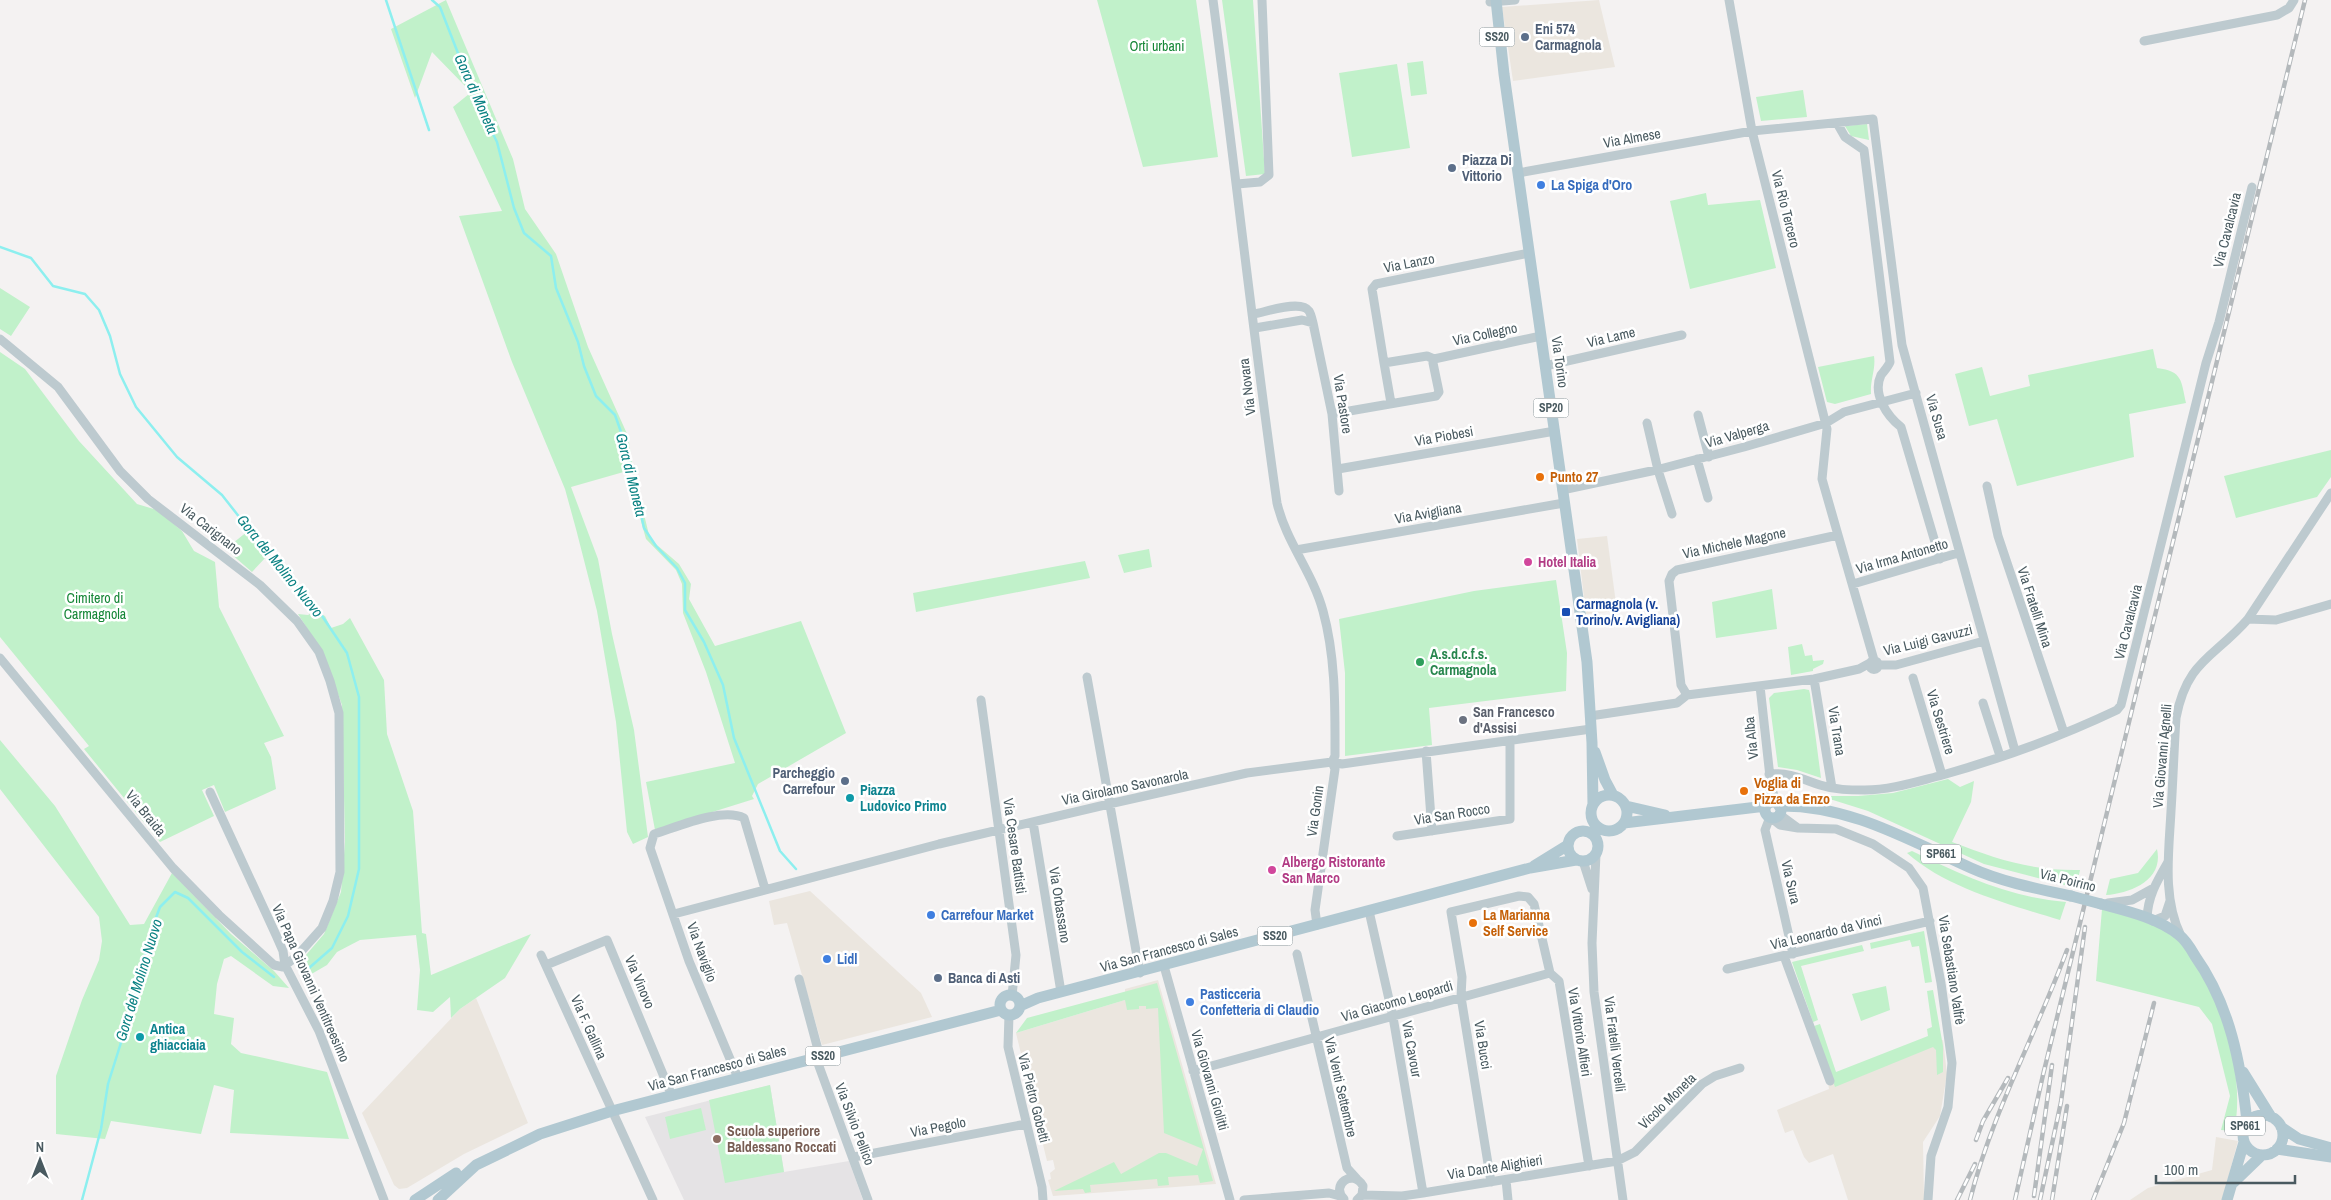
<svg xmlns="http://www.w3.org/2000/svg" width="2331" height="1200" viewBox="0 0 2331 1200" font-family="'Archivo Narrow',sans-serif">
<rect width="100%" height="100%" fill="#f4f2f2"/>
<!-- commercial -->
<path fill="#ebe6df" d="M1599,0L1615,67L1513,81L1502,7Z
M1607,536L1617,611L1586,614L1577,539Z
M810,891L921,993L932,1017L822,1045L787,923L774,925L769,901Z
M1158,980L1216,1184L1053,1196L1048,1180L1051,1179L1050,1173L1055,1169L1053,1160L1047,1161L1016,1033L1125,1000V989Z
M476,998L528,1123L464,1154L407,1188L399,1189L394,1185L362,1113L460,1009Z
M1943,1040L1947,1074L1940,1116L1923,1142L1924,1200H1848L1833,1154L1809,1163L1804,1157L1793,1130L1785,1133L1777,1110L1829,1089L1828,1083Z
M2216,1137L2238,1141L2222,1200H2130L2148,1188L2212,1170Z"/>
<!-- education -->
<path fill="#e5e3e5" d="M770,1085L784,1172L849,1161L863,1200H684L645,1117Z"/>
<!-- green -->
<path fill="#c1f1ca" d="M446,0L513,159L525,209L556,254L588,347L628,436L633,469L650,539L679,564L691,584L689,599L715,646L801,621L846,733L758,784L752,796L754,799L655,830L646,782L735,763L706,672L683,613L682,584L676,570L646,539L627,471L571,487L598,559L612,634L634,730L648,837L633,844L627,832L616,722L597,611L576,529L565,489L512,362L459,216L502,211L453,107L480,85L467,88L432,52L415,98L391,29Z
M1097,0H1196L1218,157L1143,167Z
M1222,0H1253L1265,174L1246,176Z
M1423,61L1427,94L1411,96L1407,63Z
M1397,64L1410,148L1352,157L1339,73Z
M1803,90L1807,117L1761,121L1756,97Z
M1867,124L1869,140L1851,136L1845,126Z
M1706,193L1708,205L1760,200L1776,268L1690,289L1670,201Z
M0,288L30,307L11,336L0,329Z
M2153,349L2157,368C2183,371 2181,381 2186,403L2129,414L2134,457L2017,486L1997,419L1969,426L1955,374L1982,367L1990,396L2030,386L2028,375Z
M0,352L25,369L79,441L137,504L157,510L182,531L194,551L215,562L219,607L284,736L264,743L271,757L276,789L225,812L214,785L202,790L214,816L160,842L84,749L89,746L0,637Z
M1874,356C1876,369 1870,380 1871,394L1835,404L1827,402L1818,367Z
M2331,450V477L2317,497L2236,518L2224,476Z
M248,531L267,556L252,572L230,553L233,543Z
M1149,549L1152,567L1124,573L1118,555Z
M1085,561L1090,578L916,612L913,593Z
M1556,580L1567,653L1566,691L1429,708L1432,745L1345,756V673L1339,619L1474,591Z
M1772,589L1777,629L1716,638L1712,602Z
M315,611L325,616L331,628L343,624L350,618L384,680L387,734L413,811L422,933L426,934L431,975L531,934L505,978L460,1009L451,1018L450,997L433,1012L417,1010L420,970L416,935L360,940L337,952L327,965L308,976L300,962L324,934L341,892L345,842L342,705L323,653L298,614L308,615Z
M1802,644L1805,656L1812,655L1813,661L1824,660L1823,664L1813,669V671L1791,675L1788,647Z
M1804,689L1809,690L1810,694L1821,778L1797,770L1778,767L1769,698L1774,693Z
M0,740L55,806L130,925L144,924L172,873L231,934L274,971L289,988L273,986L231,956L224,959L217,984L214,1014L234,1018L231,1044L241,1053L327,1072L349,1139L230,1133L234,1090L214,1085L201,1134L111,1121L105,1139L56,1134V1076L82,1000L99,960L102,941L99,917L0,789Z
M1948,779L1960,787L1974,781L1971,802L1952,842C1997,859 2031,871 2080,870L2076,888L1984,864L1868,811L1833,800H1800V797L1823,794L1831,796H1858L1893,793Z
M2157,849C2164,880 2131,893 2106,895L2110,879L2138,873Z
M1912,851C1964,876 2008,897 2066,902L2060,920C2011,905 1946,888 1907,853Z
M2102,909C2126,916 2154,922 2174,937C2219,972 2247,1076 2234,1131L2221,1130L2230,1096L2212,1024L2199,1007L2096,981Z
M1924,931L1932,982L1925,983L1919,946L1912,947L1910,940L1871,949L1870,943Z
M1862,945L1864,951L1801,966L1818,1020L1813,1022L1792,962Z
M1157,983L1213,1181L1200,1183L1198,1175L1168,1177L1169,1185L1158,1186L1157,1179L1090,1185L1091,1192L1085,1193L1083,1189L1054,1191L1114,1162L1121,1174L1159,1153H1166L1197,1166L1203,1149L1164,1133L1158,1008L1146,1009V1006H1139V1009L1127,1010L1125,1000L1016,1033L1027,1018Z
M1886,986L1890,1010L1861,1021L1852,994Z
M1933,990L1943,1046V1072L1937,1075L1936,1050L1933,1047L1835,1087L1814,1026L1820,1024L1836,1072L1928,1036L1927,1029L1932,1027L1927,991Z
M770,1085L784,1172L725,1183L709,1100Z
M701,1108L706,1130L670,1139L665,1117Z"/>
<g fill="none" stroke-linecap="round" stroke-linejoin="round">
<!-- stream -->
<path stroke="#8defef" stroke-width="2.5" d="M386,0L429,130
M432,0L440,7L477,102L497,142L514,208L524,233L551,256L556,288L578,342L584,366L596,396L615,415L626,446L644,528L656,546L677,568L685,583V610L704,642L723,685L734,738L780,851L796,869
M0,247L31,258L53,286L85,294L99,310L110,336L120,374L136,407L177,457L222,495L273,560L316,607L347,653L359,697V869L348,916L332,948L309,968
M82,1200L101,1129L108,1084L135,998L151,931L160,907L175,892L188,898L242,952L274,977"/>
<!-- minor -->
<path stroke="#bdcacf" stroke-width="9" d="M1213,0C1235,167 1253,335 1277,503C1286,542 1313,573 1323,611C1336,658 1335,708 1335,756L1332,762L1335,769L1315,910L1317,925
M1729,0L1752,131L1827,429L1822,479L1838,535
M1490,2L1515,0
M2144,41L2277,15L2289,8L2294,0
M1837,123L1845,137L1864,150L1890,362C1888,367 1884,371 1881,375C1872,394 1887,416 1901,427L1940,559
M1518,173L1752,131L1873,119L1902,345L2015,751
M1237,184L1260,182L1269,175L1262,0
M1254,314C1266,312 1301,299 1309,311C1311,314 1312,319 1313,323L1332,414L1339,491
M1255,328L1302,320L1313,323
M0,339L58,387L120,471L148,499L260,585L297,621L319,652L330,681L339,713L340,872L333,901L322,928L297,956L283,967L274,965L219,915L173,868L0,658
M1384,363L1372,289L1376,284L1529,253
M1545,366L1682,335
M1391,403L1384,363L1427,356L1434,359L1541,336
M1332,414L1436,396L1439,392L1433,363L1434,359
M1698,415L1709,457
M1647,423L1658,470L1672,514
M1697,459L1708,498
M1338,469L1555,431
M1987,486L1998,536L2064,733
M1562,490L1656,470L1744,447L1826,423L1844,412L1916,393
M1296,550L1564,503
M1853,584L1958,553
M2248,619L2276,620L2331,604
M1869.5 665a4.5 4.5 0 1 1 9 0a4.5 4.5 0 1 1-9 0Z
M1870,663L1859,669L1814,679L1687,695L1681,685L1669,581L1672,574L1677,570L1838,535L1874,660
M1878,665H1896L1984,641
M1087,677L1140,973
M1913,678L1942,775
M1814,679L1832,788
M1760,686L1771,786
M981,700L1016,955L1012,996
M1983,703L2000,756
M1590,716L1677,703L1687,695
M1426,751L1432,831
M1769,774C1789,772 1802,779 1820,785C1835,790 1850,790 1865,790C1890,790 1915,782 1939,776C2000,759 2060,737 2117,710L2121,705L2206,363L2219,322L2252,187
M210,792L276,935L283,951L285,965L319,1031L384,1200
M1767,804L1771,786L1776,802
M1779,814L1798,828L1780,825L1770,817L1765,830L1793,954
M1033,822L1061,992
M1798,828L1836,829L1873,844L1909,868L1923,888L1941,983L1952,1063L1948,1107L1931,1156L1928,1200
M1397,836L1510,819V740
M1596,854L1592,943L1594,992L1623,1200
M1583,861L1592,889
M2108,903L2132,900L2152,889
M1369,911L1393,1017L1423,1193
M674,914L939,844L1109,804L1247,773L1332,762L1342,764L1591,729
M2147,918C2148,896 2157,881 2168,862
M2153,921L2165,916L2170,901
M2181,936C2162,898 2169,851 2171,811C2173,780 2174,749 2176,718C2187,660 2214,658 2248,619L2331,493
M1297,954L1347,1168L1357,1179
M541,955L653,1200
M1784,956L1830,1081
M546,965L607,940L672,1096
M1164,966L1230,1200
M1727,969L1930,921
M799,979L820,1057
M1009,1015L1008,1047L1042,1187L1043,1200
M816,1058L868,1200
M1193,1071L1550,973
M738,1078L689,961L650,848L654,834C677,827 722,807 744,818L765,889
M854,1157L1026,1124
M1506,1180L1508,1200
M1491,1182L1461,997L1462,977L1451,912L1519,896L1528,897L1534,904L1550,973L1559,981L1589,1166
M1362,1195L1402,1196L1423,1193L1617,1161L1635,1152L1702,1084L1715,1076L1740,1068
M1344,1199C1330,1185 1353,1168 1363,1186L1362,1195L1357,1200
M1244,1200L1329,1193L1340,1196"/>
<!-- major -->
<path stroke="#b1c8d1" stroke-width="11" d="M1496,0L1504,74L1587,662L1592,743L1593,805
M1595,752L1605,780L1613,795
M1591 813a18 18 0 1 1 36 0a18 18 0 1 1-36 0Z
M1765 810a8 8 0 1 1 16 0a8 8 0 1 1-16 0Z
M1626,806L1665,815
M1779,806C1850,805 1908,840 1971,868C2002,882 2038,889 2071,896
M1624,823L1766,806
M1568 846a15 15 0 1 1 30 0a15 15 0 1 1-30 0Z
M1534,866L1568,845
M2101,904C2127,911 2158,918 2179,935C2186,940 2191,949 2195,956C2230,1005 2241,1064 2247,1122
M1000 1005a10 10 0 1 1 20 0a10 10 0 1 1-20 0Z
M1020,1006L1038,998L1530,868L1576,860
M2243,1072L2271,1117
M2243 1135a20 20 0 1 1 40 0a20 20 0 1 1-40 0Z
M2281,1127L2299,1139L2331,1148
M2277,1149L2331,1157
M2234,1182L2262,1155
M415,1200L456,1173
M438,1200L476,1165L540,1134L612,1111L1001,1010
M2227,1200L2244,1142"/>
<!-- rail casing -->
<g stroke="#b4b9bc" stroke-width="4.5">
<path id="rail" d="M1976,1140L1983,1121L2008,1078
M2034,1196L2052,1065
M1957,1200L1975,1164
M1970,1200C1992,1113 2036,1034 2067,950
M2015,1200L2043,1075L2305,0
M2040,1200L2061,1102L2085,927
M2052,1200L2067,1106
M2093,1200L2124,1123L2154,1003"/>
</g>
<!-- rail -->
<use href="#rail" stroke="#fff" stroke-width="2.5" stroke-dasharray="8" stroke-linecap="butt"/>
<!-- major-bridge -->
<path stroke="#b1c8d1" stroke-width="11" d="M2071,896L2101,904"/>
</g>
<!-- markers -->
<g fill="#5c6f8a" stroke="#fff" stroke-width="2">
<circle cx="1525" cy="37" r="5"/>
<circle cx="1452" cy="168" r="5"/>
<circle cx="845" cy="781" r="5"/>
<circle cx="938" cy="978" r="5"/>
</g>
<g fill="#3f7fe0" stroke="#fff" stroke-width="2">
<circle cx="1541" cy="185" r="5"/>
<circle cx="931" cy="915" r="5"/>
<circle cx="827" cy="959" r="5"/>
<circle cx="1190" cy="1002" r="5"/>
</g>
<g fill="#e8710a" stroke="#fff" stroke-width="2">
<circle cx="1540" cy="477" r="5"/>
<circle cx="1744" cy="791" r="5"/>
<circle cx="1473" cy="923" r="5"/>
</g>
<g fill="#d1479c" stroke="#fff" stroke-width="2">
<circle cx="1528" cy="562" r="5"/>
<circle cx="1272" cy="870" r="5"/>
</g>
<rect fill="#1a4fb4" stroke="#fff" stroke-width="2" x="1561" y="607" width="10" height="10" rx="2.5"/>
<circle fill="#2e9e5b" stroke="#fff" stroke-width="2" cx="1420" cy="662" r="5"/>
<circle fill="#6b7280" stroke="#fff" stroke-width="2" cx="1463" cy="720" r="5"/>
<g fill="#0f9aa8" stroke="#fff" stroke-width="2">
<circle cx="850" cy="798" r="5"/>
<circle cx="140" cy="1037" r="5"/>
</g>
<circle fill="#8d6e63" stroke="#fff" stroke-width="2" cx="717" cy="1139" r="5"/>
<g text-anchor="middle" stroke-width="5" stroke-linejoin="round" paint-order="stroke">
<!-- shield labels -->
<g fill="#fff" stroke="#808c90" stroke-width="1">
<rect x="1479.5" y="27.5" width="35" height="19" rx="4"/>
<rect x="1533.5" y="398.5" width="35" height="19" rx="4"/>
<rect x="1921" y="844.5" width="40" height="19" rx="4"/>
<rect x="1257.5" y="926.5" width="35" height="19" rx="4"/>
<rect x="805.5" y="1046.5" width="35" height="19" rx="4"/>
<rect x="2225" y="1116.5" width="40" height="19" rx="4"/>
</g>
<g font-size="12" font-weight="bold" fill="#495a60">
<text x="1497" y="41">SS20</text>
<text x="1551" y="412">SP20</text>
<text x="1941" y="858">SP661</text>
<text x="1275" y="940">SS20</text>
<text x="823" y="1060">SS20</text>
<text x="2245" y="1130">SP661</text>
</g>
<!-- service labels -->
<g font-size="14" font-weight="bold" fill="#4e5e75" stroke="#fff" text-anchor="start">
<text x="1535" y="34">Eni 574<tspan x="1535" dy="16">Carmagnola</tspan></text>
<text x="1462" y="165">Piazza Di<tspan x="1462" dy="16">Vittorio</tspan></text>
<text x="835" y="778" text-anchor="end">Parcheggio<tspan x="835" dy="16">Carrefour</tspan></text>
<text x="948" y="983">Banca di Asti</text>
</g>
<!-- park labels -->
<g font-size="14" fill="#158636" stroke="#fff">
<text x="1157" y="51">Orti urbani</text>
<text x="95" y="603">Cimitero di<tspan x="95" dy="16">Carmagnola</tspan></text>
</g>
<!-- street labels -->
<g font-size="14" fill="#495a60" stroke="#fff">
<text transform="translate(1632 138) rotate(-10)" y="5">Via Almese</text>
<text transform="translate(1786 209) rotate(76)" y="5">Via Rio Tercero</text>
<text transform="translate(2227 230) rotate(-76)" y="5">Via Cavalcavia</text>
<text transform="translate(1409 263) rotate(-11)" y="5">Via Lanzo</text>
<text transform="translate(1485 334) rotate(-12)" y="5">Via Collegno</text>
<text transform="translate(1611 337) rotate(-13)" y="5">Via Lame</text>
<text transform="translate(1560 362) rotate(82)" y="5">Via Torino</text>
<text transform="translate(1247 387) rotate(-97)" y="5">Via Novara</text>
<text transform="translate(1343 404) rotate(81)" y="5">Via Pastore</text>
<text transform="translate(1937 417) rotate(74)" y="5">Via Susa</text>
<text transform="translate(1737 434) rotate(-16)" y="5">Via Valperga</text>
<text transform="translate(1444 436) rotate(-10)" y="5">Via Piobesi</text>
<text transform="translate(1428 513) rotate(-10)" y="5">Via Avigliana</text>
<text transform="translate(211 529) rotate(38)" y="5">Via Carignano</text>
<text transform="translate(1734 543) rotate(-12)" y="5">Via Michele Magone</text>
<text transform="translate(1902 556) rotate(-16)" y="5">Via Irma Antonetto</text>
<text transform="translate(2035 607) rotate(72)" y="5">Via Fratelli Mina</text>
<text transform="translate(2128 622) rotate(-76)" y="5">Via Cavalcavia</text>
<text transform="translate(1928 640) rotate(-14)" y="5">Via Luigi Gavuzzi</text>
<text transform="translate(1941 722) rotate(73)" y="5">Via Sestriere</text>
<text transform="translate(1837 731) rotate(81)" y="5">Via Trana</text>
<text transform="translate(1751 738) rotate(-96)" y="5">Via Alba</text>
<text transform="translate(2162 756) rotate(-85)" y="5">Via Giovanni Agnelli</text>
<text transform="translate(1125 787) rotate(-12)" y="5">Via Girolamo Savonarola</text>
<text transform="translate(1315 811) rotate(-82)" y="5">Via Gonin</text>
<text transform="translate(146 813) rotate(51)" y="5">Via Braida</text>
<text transform="translate(1452 814) rotate(-9)" y="5">Via San Rocco</text>
<text transform="translate(1015 846) rotate(82)" y="5">Via Cesare Battisti</text>
<text transform="translate(2068 880) rotate(14)" y="5">Via Poirino</text>
<text transform="translate(1791 882) rotate(77)" y="5">Via Sura</text>
<text transform="translate(1060 905) rotate(81)" y="5">Via Orbassano</text>
<text transform="translate(1826 932) rotate(-13)" y="5">Via Leonardo da Vinci</text>
<text transform="translate(1169 949) rotate(-15)" y="5">Via San Francesco di Sales</text>
<text transform="translate(702 952) rotate(70)" y="5">Via Naviglio</text>
<text transform="translate(1952 970) rotate(81)" y="5">Via Sebastiano Valfrè</text>
<text transform="translate(640 982) rotate(67)" y="5">Via Vinovo</text>
<text transform="translate(311 983) rotate(66)" y="5">Via Papa Giovanni Ventitreesimo</text>
<text transform="translate(1397 1001) rotate(-16)" y="5">Via Giacomo Leopardi</text>
<text transform="translate(589 1027) rotate(66)" y="5">Via F. Gallina</text>
<text transform="translate(1580 1032) rotate(81)" y="5">Via Vittorio Alfieri</text>
<text transform="translate(1615 1044) rotate(83)" y="5">Via Fratelli Vercelli</text>
<text transform="translate(1483 1045) rotate(81)" y="5">Via Bucci</text>
<text transform="translate(1412 1049) rotate(80)" y="5">Via Cavour</text>
<text transform="translate(717 1068) rotate(-15)" y="5">Via San Francesco di Sales</text>
<text transform="translate(1210 1080) rotate(74)" y="5">Via Giovanni Giolitti</text>
<text transform="translate(1341 1087) rotate(77)" y="5">Via Venti Settembre</text>
<text transform="translate(1034 1098) rotate(76)" y="5">Via Pietro Gobetti</text>
<text transform="translate(1667 1101) rotate(-44)" y="5">Vicolo Moneta</text>
<text transform="translate(855 1124) rotate(69)" y="5">Via Silvio Pellico</text>
<text transform="translate(938 1127) rotate(-11)" y="5">Via Pegolo</text>
<text transform="translate(1495 1167) rotate(-9)" y="5">Via Dante Alighieri</text>
</g>
<!-- shop labels -->
<g font-size="14" font-weight="bold" fill="#366cbe" stroke="#fff" text-anchor="start">
<text x="1551" y="190">La Spiga d'Oro</text>
<text x="941" y="920">Carrefour Market</text>
<text x="837" y="964">Lidl</text>
<text x="1200" y="999">Pasticceria<tspan x="1200" dy="16">Confetteria di Claudio</tspan></text>
</g>
<!-- food labels -->
<g font-size="14" font-weight="bold" fill="#c56008" stroke="#fff" text-anchor="start">
<text x="1550" y="482">Punto 27</text>
<text x="1754" y="788">Voglia di<tspan x="1754" dy="16">Pizza da Enzo</tspan></text>
<text x="1483" y="920">La Marianna<tspan x="1483" dy="16">Self Service</tspan></text>
</g>
<!-- hotel labels -->
<g font-size="14" font-weight="bold" fill="#b23c85" stroke="#fff" text-anchor="start">
<text x="1538" y="567">Hotel Italia</text>
<text x="1282" y="867">Albergo Ristorante<tspan x="1282" dy="16">San Marco</tspan></text>
</g>
<!-- transit labels -->
<g font-size="14" font-weight="bold" fill="#164399" stroke="#fff" text-anchor="start">
<text x="1576" y="609">Carmagnola (v.<tspan x="1576" dy="16">Torino/v. Avigliana)</tspan></text>
</g>
<!-- leisure labels -->
<g font-size="14" font-weight="bold" fill="#27864d" stroke="#fff" text-anchor="start">
<text x="1430" y="659">A.s.d.c.f.s.<tspan x="1430" dy="16">Carmagnola</tspan></text>
</g>
<!-- worship labels -->
<g font-size="14" font-weight="bold" fill="#5b616d" stroke="#fff" text-anchor="start">
<text x="1473" y="717">San Francesco<tspan x="1473" dy="16">d'Assisi</tspan></text>
</g>
<!-- culture labels -->
<g font-size="14" font-weight="bold" fill="#0d838f" stroke="#fff" text-anchor="start">
<text x="860" y="795">Piazza<tspan x="860" dy="16">Ludovico Primo</tspan></text>
<text x="150" y="1034">Antica<tspan x="150" dy="16">ghiacciaia</tspan></text>
</g>
<!-- education labels -->
<g font-size="14" font-weight="bold" fill="#785e54" stroke="#fff" text-anchor="start">
<text x="727" y="1136">Scuola superiore<tspan x="727" dy="16">Baldessano Roccati</tspan></text>
</g>
<!-- water labels -->
<g font-size="15" font-style="italic" fill="#0b8283" stroke="#fff">
<text transform="translate(476 94) rotate(66)" y="5">Gora di Moneta</text>
<text transform="translate(631 475) rotate(76)" y="5">Gora di Moneta</text>
<text transform="translate(280 566) rotate(51)" y="5">Gora del Molino Nuovo</text>
<text transform="translate(139 980) rotate(-73)" y="5">Gora del Molino Nuovo</text>
</g>
</g>
<!-- north arrow -->
<g transform="translate(40 1160)" stroke="#ffffff" stroke-width="4" paint-order="stroke">
<path d="M0-4L9 19L0 12L-9 19Z" fill="#495a60"/>
<text y="-8" font-size="14" font-weight="bold" text-anchor="middle" fill="#495a60">N</text>
</g>
<!-- scale -->
<path d="M2156 1175v8h139v-8" fill="none" stroke="#495a60" stroke-width="2.5"/>
<text x="2164" y="1175" font-size="15" fill="#495a60" stroke="#ffffff" stroke-width="4" paint-order="stroke">100 m</text>
</svg>
